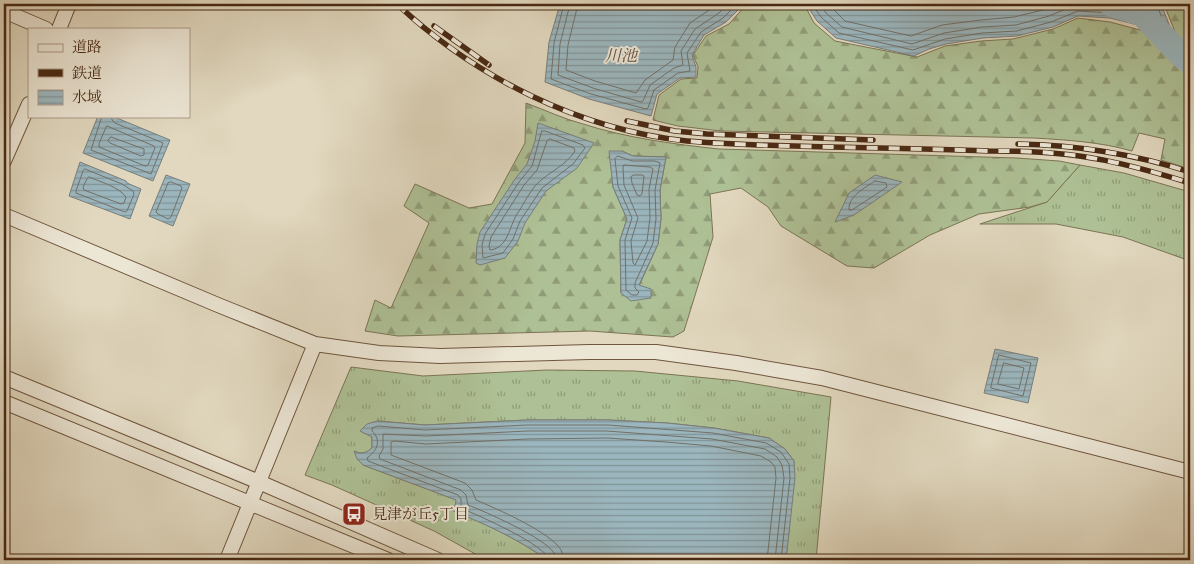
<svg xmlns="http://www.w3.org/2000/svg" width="1194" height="564" viewBox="0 0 1194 564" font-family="'IM FELL Great Primer','Noto Serif JP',serif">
<defs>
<pattern id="grass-tufts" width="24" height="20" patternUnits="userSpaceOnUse" patternTransform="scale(1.25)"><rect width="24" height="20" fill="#aec095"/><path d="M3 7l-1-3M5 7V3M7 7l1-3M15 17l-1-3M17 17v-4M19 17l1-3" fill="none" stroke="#909c78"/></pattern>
<pattern id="forest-firs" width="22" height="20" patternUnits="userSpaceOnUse" patternTransform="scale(1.25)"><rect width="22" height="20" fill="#aec095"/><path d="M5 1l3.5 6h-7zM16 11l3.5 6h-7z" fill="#909c78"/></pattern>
<pattern id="water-rules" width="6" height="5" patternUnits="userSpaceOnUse" patternTransform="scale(1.25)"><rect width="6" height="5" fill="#9bb6be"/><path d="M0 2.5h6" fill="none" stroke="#809499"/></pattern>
</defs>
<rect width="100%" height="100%" fill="#e1d8bf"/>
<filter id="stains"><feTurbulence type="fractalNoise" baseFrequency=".004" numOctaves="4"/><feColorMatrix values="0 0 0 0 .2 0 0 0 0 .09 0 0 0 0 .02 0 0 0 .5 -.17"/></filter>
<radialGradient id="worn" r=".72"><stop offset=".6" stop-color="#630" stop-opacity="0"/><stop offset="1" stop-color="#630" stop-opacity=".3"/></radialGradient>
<!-- grass -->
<path fill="url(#grass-tufts)" stroke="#7c7454" d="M1080,165L1124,173L1190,192V261L1123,237L1056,224H980L1047,202Z
M351,367L423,376L547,370L635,371L738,381L831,397L816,560H786L794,461L785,449L769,438L714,428L667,423L608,420H527L425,425L377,421L367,434L372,437V448C367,453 361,455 355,451L363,465L457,500L455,507H446C481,522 516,537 547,560H486L434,531L332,485L305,475Z"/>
<!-- forest -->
<path fill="url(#forest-firs)" stroke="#7c7454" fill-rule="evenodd" d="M747,4H804L814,23L835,41L917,57L945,46L981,41L1013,39L1053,29L1078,18L1110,22L1144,31L1165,51L1177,37L1164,4H1190V169L1161,160L1165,139L1139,133L1132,151C1101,142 1067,140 1034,138L721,131L678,126L653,120L659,95L681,79L697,78L698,67L693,55L706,36L729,24Z
M526,103C545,110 564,119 583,124C627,138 673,144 719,149L1017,158L1059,161L1080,165L1047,202L1030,207L979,214L930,235L874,268L847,266L781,226L768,207L741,188L710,194L713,237L684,331L673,337L590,331L398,336L365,331L375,300L391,308L429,223L404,206L415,184L469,208L492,204L525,143ZM622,151L633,156L666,157L660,190L661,219L658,244L639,286L651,298L621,293L620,240L627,219L613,187L612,170Z"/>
<!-- water -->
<path fill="url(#water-rules)" stroke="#7a7e7a" d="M560,4H744L726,22L704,35L692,55L696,67V77L680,78L657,94L651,116L589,99L545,82L549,42Z
M806,4H1161L1174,37L1164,47L1146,27L1110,18L1078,16L1053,27L1017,36L983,38L946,44L929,49L914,56L836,38L817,21Z
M98,116H112L170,140L153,181L83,153Z
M538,123L594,143L577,168L546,191L525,223L518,241L505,258L480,265L476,263L477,244L480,232L515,179L527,164L535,141Z
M609,151H622L633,156L666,157L660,190L661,219L658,244L639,285L651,289V298L631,301L621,293L620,240L627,219L613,187Z
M80,162L126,181L127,183L141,189L130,219L69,196Z
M166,175L190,184L173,226L149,216Z
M875,175L902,182L854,215L835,222L849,193Z
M995,349L1038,358L1028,403L984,393Z
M527,420H608L667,423L714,428L769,438L785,449L794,461L795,478L786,560H547C516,537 480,522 444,507H455L456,500L363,465L357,459L354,451C361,455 366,453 372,448V437L360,431L367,424L377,421L425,425Z"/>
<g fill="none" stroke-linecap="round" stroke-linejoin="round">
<!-- shore -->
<path stroke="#727068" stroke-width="1" d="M564,4L554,43L551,79L591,94L646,109L648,108L654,90L678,73L690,71L687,53L701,32L723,18L737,4
M570,4L560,44L558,75L593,88L641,102L643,101L650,85L674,68L683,65L681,51L695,29L719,13L728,4
M578,4L568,45L566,70L595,81L636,93L645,80L673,60L675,47L690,23L718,4
M812,4L821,17L839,33L913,50L945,39L982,33L1017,31L1051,22L1078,11L1112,13L1147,22L1165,38L1167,34L1157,4
M820,4L826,13L842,27L912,44L944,33L982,27L1016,25L1049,16L1078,4L1113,7L1151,17L1153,14L1151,4
M828,4L845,21L911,36L942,25L981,20L1014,17L1047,9L1059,4
M102,116L91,150L151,174L163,143L115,123L112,120V116
M107,126L154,146L155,148L148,165L145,166L99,147V144Z
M542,131H545L583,145L585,148L573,164L542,188L520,221L513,239L503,253L483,258L482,245L485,234L519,182L532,166Z
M111,137L144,149V155L141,156L110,143L108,141Z
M550,139L574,148L575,151C566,165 551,171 539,182C530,190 524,204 517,214C509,227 508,248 490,250L489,246L491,237L524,185L537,170L547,141Z
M618,156L632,161H655L660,163L655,190L656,219L653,243L635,283V288L639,292L637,295H632L626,290L625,240L632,218L618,186L615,159Z
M624,165L650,167L653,169L649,189L650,218L647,241L635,265L633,263L631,241L638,218L624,185L623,168Z
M85,169L122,184L133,191L134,194L127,211L125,212L76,193V191L83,171Z
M634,175H642L644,176L642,194L640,196L637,195L632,183L631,177Z
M89,177C101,182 119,187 126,197L124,203L121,204L84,190L83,187L87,179Z
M875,181L886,183L887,187L852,210H849C848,196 865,188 875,181Z
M171,182L181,186L182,188L171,217L168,219L158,214L156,212L168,183Z
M999,355L1031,363L1023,396L991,388Z
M1004,363L1024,368L1019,389L998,384Z
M549,560C547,545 477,515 461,508V499L458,495L368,461L367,458C377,451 382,440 372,431V428L378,426L425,430L527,425H608L713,433L766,443L781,452L789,464L790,478L781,560
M555,560C555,557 556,556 554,553C545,538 486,512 468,505L466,495L461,490L380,459L379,456L383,449V434L426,436L528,431H607L712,439L765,449L777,457L782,465L784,478L775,560
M563,560C563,555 562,550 558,546C543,529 497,509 476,500L472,490L465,483L391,455V442L394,441L426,444L528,439L607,438L666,442L711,446L761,456L771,462L775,467L776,478L767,560"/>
<!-- river -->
<path stroke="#9bb6be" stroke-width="25" d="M1111,4L1142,14L1181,55L1190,62"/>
<!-- minor casing -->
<g stroke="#6f553e" stroke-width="16">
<path id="minor" d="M4,11L46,29
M59,29L69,4
M4,161L29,104
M4,215L218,305L315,344L379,353L440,356L589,352H656L736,363L822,378L1190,472
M4,377L259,482L438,560
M4,402L388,560
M227,560L315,344"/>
</g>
<!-- minor -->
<use href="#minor" stroke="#ece6d5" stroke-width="14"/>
<!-- rail casing -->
<g stroke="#492913" stroke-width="5.5">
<path id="rail" d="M397,4C475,77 580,130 687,141C735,145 782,146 830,147C883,148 936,149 989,151C1009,151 1031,151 1051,153C1098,156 1145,169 1190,183
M434,26L489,65
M627,121L675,131L707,134L873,140
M1018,144C1077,145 1134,154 1190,172"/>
</g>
<!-- rail -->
<use href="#rail" stroke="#ece6d5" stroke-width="4" stroke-dasharray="11" stroke-linecap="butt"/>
</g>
<!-- icons -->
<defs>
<g id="bus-square" transform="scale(1.25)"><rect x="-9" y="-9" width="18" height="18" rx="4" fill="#8f2418" stroke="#ece6d5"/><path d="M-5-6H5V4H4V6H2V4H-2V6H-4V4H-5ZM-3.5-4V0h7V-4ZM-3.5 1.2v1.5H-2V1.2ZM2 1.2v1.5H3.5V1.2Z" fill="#fff"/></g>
</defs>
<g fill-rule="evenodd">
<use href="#bus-square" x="354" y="514"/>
</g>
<g text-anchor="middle" stroke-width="4" stroke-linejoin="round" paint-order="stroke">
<!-- poi labels -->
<g font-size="15" fill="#492913" stroke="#ece6d5" text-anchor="start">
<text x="372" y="519">見津が丘5丁目</text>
</g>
<!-- water labels -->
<g font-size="16" font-style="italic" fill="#5e4c3e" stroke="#ece6d5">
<text x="621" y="61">川池</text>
</g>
</g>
<!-- margin -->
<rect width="1194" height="564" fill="none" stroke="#e1d8bf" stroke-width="20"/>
<rect x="5" y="5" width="1184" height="554" fill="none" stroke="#492913" stroke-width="2.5"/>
<rect x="10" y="10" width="1174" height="544" fill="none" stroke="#492913"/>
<!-- legend -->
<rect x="28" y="28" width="162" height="90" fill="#ece6d5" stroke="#ab9a87"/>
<rect x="38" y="44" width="25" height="8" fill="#ece6d5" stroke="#ab9a87"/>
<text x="72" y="52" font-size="15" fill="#492913">道路</text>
<rect x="38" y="69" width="25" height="8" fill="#492913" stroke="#ab9a87"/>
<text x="72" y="78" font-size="15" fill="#492913">鉄道</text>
<rect x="38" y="90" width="25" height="15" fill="url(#water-rules)" stroke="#ab9a87"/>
<text x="72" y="102" font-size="15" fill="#492913">水域</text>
<rect width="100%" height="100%" filter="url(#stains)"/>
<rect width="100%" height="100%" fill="url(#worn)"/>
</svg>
